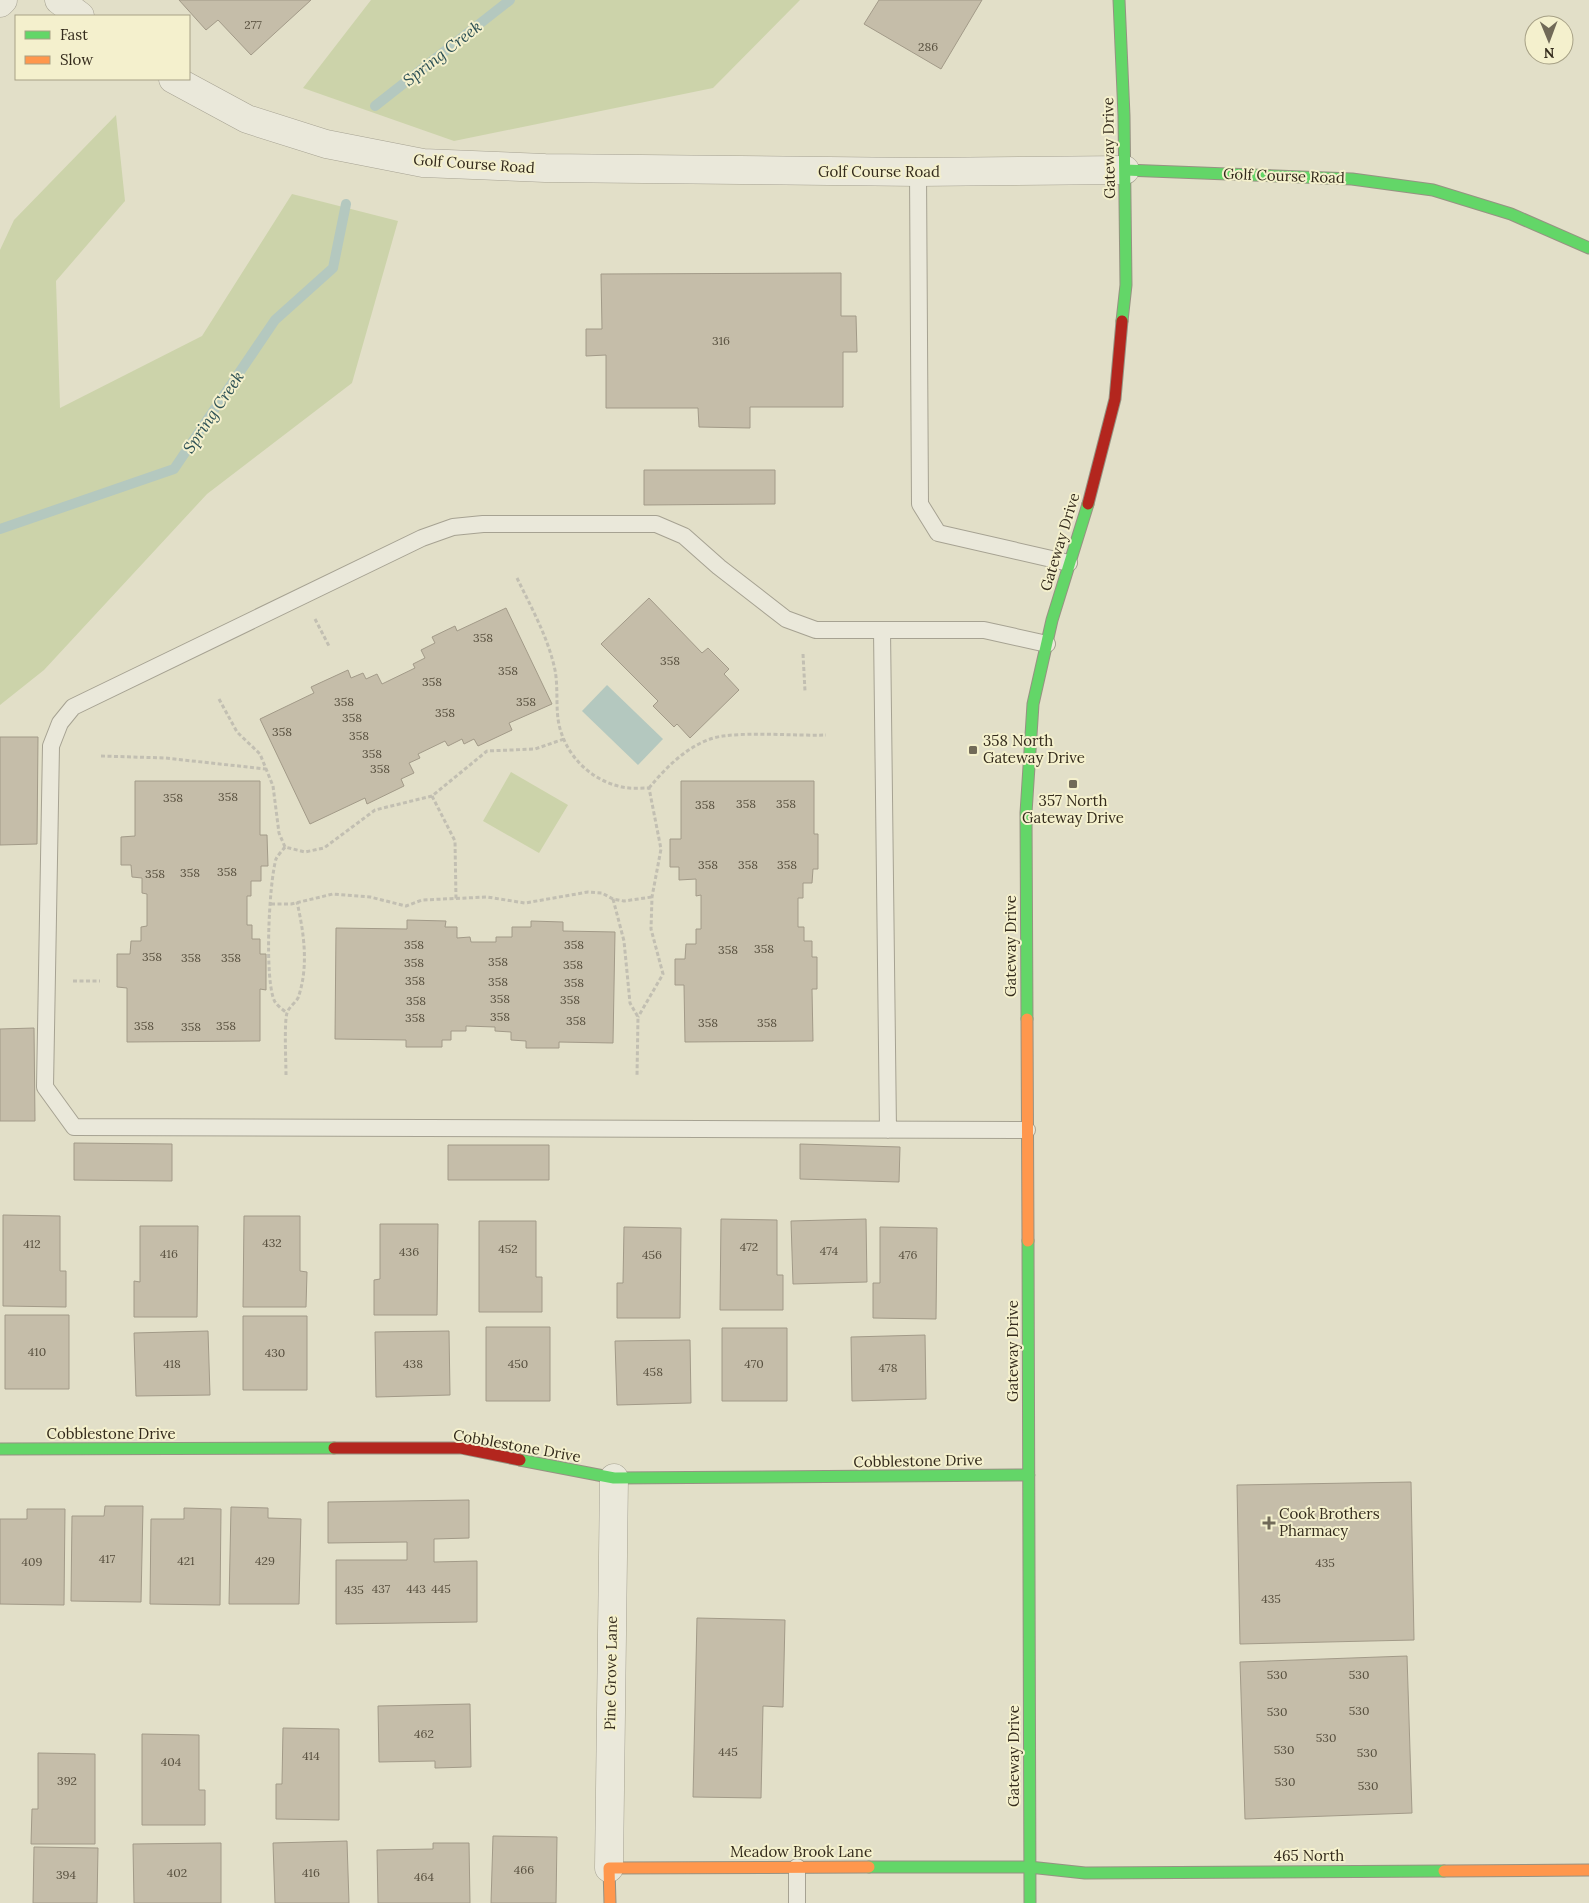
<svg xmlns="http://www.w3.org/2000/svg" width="1589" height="1903" viewBox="0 0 1589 1903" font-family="Lora,serif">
<rect width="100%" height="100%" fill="#e2dfc8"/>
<!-- green -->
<path fill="#ccd3aa" d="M371,0H800L713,88L454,141L303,88Z
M116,115L125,201L56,281L60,408L202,336L292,194L398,221L352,383L207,494L44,670L0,705V250L14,220Z
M511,772L568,805L539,853L483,821Z"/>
<!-- water -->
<path fill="#b4c8bf" d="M607,685L663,739L638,765L582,711Z"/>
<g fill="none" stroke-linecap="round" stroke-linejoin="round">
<!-- stream -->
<path stroke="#b4c8bf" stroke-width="10" d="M375,106L510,0
M0,529L174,469L275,320L333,268L346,204"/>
</g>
<!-- building -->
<path fill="#c5bda9" stroke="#a29a88" d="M179,0H311L251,55L218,20L206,30Z
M879,0H982L941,69L864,24Z
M841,273V316H856L857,352H843V407H750V428L699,427L698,408H606V355L586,356V329H602L601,274Z
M644,470H775V504L644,505Z
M649,598L702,653L708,648L729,669L724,674L739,690L690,738L677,724L674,727L653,706L658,701L601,644Z
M506,608L552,704L509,723L512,730L478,746L474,739L464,744L462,739L448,746L445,741L418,754L420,758L409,763L414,773L401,779L404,786L367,804L365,798L310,824L260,719L314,693L311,687L348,670L351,678L363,673L366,679L377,674L382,684L415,668L413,664L425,658L421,650L435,643L432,637L455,626L457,631Z
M0,737H38L37,844L0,845Z
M135,781H260V835H267L268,866H261V881H251V896H247V925H252V939H260V954H266V990L260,989V1041L127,1042V988L117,987V954H130L131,941H141V927L147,926V894L142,893V878L132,877L131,865H121V837L135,836Z
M681,781H814V834H818V869H813L812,883H803V898H798V927H804V941H812V957H817V989H812L813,1041L685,1042L684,985H675V959H685L686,944H696V929H701V895L696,896V879L679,880V867H670V839H681Z
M407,920L446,921L445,927H457V938L470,937L471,942H496V937H512V927H531V921L563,922V931L615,932L613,1043L559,1042V1048H526V1041L511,1040V1032L495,1031V1027L466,1026V1031H451V1040H442V1047H406V1040L335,1039L336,928L407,929Z
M34,1028L35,1121H0V1029Z
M74,1143L172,1144V1181L74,1180Z
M800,1144L900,1147L899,1182L800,1179Z
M448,1145H549V1180H448Z
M3,1215L60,1216V1271H66V1307L3,1306Z
M244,1216H300V1271L307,1272L306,1307H243Z
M721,1219L777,1220V1275H783V1310H720Z
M866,1219L867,1282L793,1284L791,1221Z
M479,1221H536V1277H542V1312H479Z
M380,1224H438L437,1315H374V1280L380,1279Z
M140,1226H198L197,1317H134V1281L140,1282Z
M624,1227L681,1228L680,1318H617V1283H623Z
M880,1227L937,1228L936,1319L873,1318V1283H880Z
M5,1315H69V1389H5Z
M243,1316H307V1390H243Z
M486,1327H550V1401H486Z
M722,1328H787V1401H722Z
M208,1331L210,1395L136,1396L134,1333Z
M449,1331L450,1395L376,1397L375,1332Z
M925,1335L926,1399L852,1401L851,1337Z
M690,1340L691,1403L617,1405L615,1341Z
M1411,1482L1414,1640L1240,1644L1237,1485Z
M469,1500V1538L434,1539V1562L477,1561V1622L336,1624V1560H407V1542L328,1543V1502Z
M105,1506H143L141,1602L71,1601L72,1516H104Z
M231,1507L268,1508V1518L301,1519L299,1604H229Z
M184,1508L221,1509L220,1605L150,1604L151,1519H184Z
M27,1509H65L64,1605L0,1604V1519H27Z
M697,1618L785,1620L783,1707L763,1706L761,1798L693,1797Z
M1407,1656L1412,1813L1245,1819L1240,1662Z
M470,1704L471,1767L435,1768V1761L379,1762L378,1706Z
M283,1728L339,1729V1820L276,1819V1784H282Z
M142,1734L199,1735V1790H205V1825H142Z
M38,1753L95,1754V1844H31L32,1809H38Z
M493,1836L557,1837L556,1903H491Z
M347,1841L349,1903H275L273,1843Z
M221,1843V1903H134L133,1844Z
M433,1843H469L470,1903H378L377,1850L433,1849Z
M34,1847L98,1848L97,1903H33Z"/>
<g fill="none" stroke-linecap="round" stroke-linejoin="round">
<!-- lane casing -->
<g stroke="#a6a292" stroke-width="18">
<path id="lane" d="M918,172L920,504L938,533L1069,563
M882,630L888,1130
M1027,1130L74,1127L45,1087L51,746L60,723L73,707L422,538L453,527L483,524H656L684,536L719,567L786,619L816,630H984L1047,644
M797,1867V1903"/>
</g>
<!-- street casing -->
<g stroke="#a6a292" stroke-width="29">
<path id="street" d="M59,0L80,16
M0,3L3,0
M173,79L247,119L326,144L423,163L545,168L918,172L1125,170
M609,1868L614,1478"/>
</g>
<!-- fast casing -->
<g stroke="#969282" stroke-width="13">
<path id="fast" d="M1119,0L1124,116L1126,285L1122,321
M1125,170L1352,179L1433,190L1511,214L1589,248
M1027,1019L1026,813L1033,704L1052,620L1088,504
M1028,1241L1030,1903
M0,1449L334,1448
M520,1460L614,1478L1029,1475
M869,1867H1029L1085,1873L1444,1871"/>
</g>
<!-- slow casing -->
<g stroke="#969282" stroke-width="13">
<path id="slow" d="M1027,1019L1028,1241
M1444,1871L1589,1870
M610,1903L609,1868L869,1867"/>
</g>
<!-- jam casing -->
<g stroke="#969282" stroke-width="13">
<path id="jam" d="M1088,504L1115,399L1122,321
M334,1448H461L520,1460"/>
</g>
<!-- path -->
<path stroke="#c2bfb2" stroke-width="3" stroke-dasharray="4 2.5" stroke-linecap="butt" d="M517,578C531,607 548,637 555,670C558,686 556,703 558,719C563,753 589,780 622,787C631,789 641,788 649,788L661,849L652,897L651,929L663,974L638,1017
M315,619L329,646
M803,654L805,691
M219,699L237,732L260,754L273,786L279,833L285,847L305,852L324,848L375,810L432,796L487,751L535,749L564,739
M101,756L165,758L266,769
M649,788C667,766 693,740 723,736C754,732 794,736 826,735
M432,796L455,841L456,899
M285,847C282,851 278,855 276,859C269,883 264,982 275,1002C278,1006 283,1010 287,1013
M613,899L624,941L630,1003L638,1017L637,1076
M271,904H291L333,894L370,897L406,906L422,900L487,897L525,903L588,892L602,893L613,899L624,901L652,897
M73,981H100
M286,1075C286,1063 284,1022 287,1013C289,1007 295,1003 298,998C309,967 304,933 297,902"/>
<!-- lane -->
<use href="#lane" stroke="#eae8da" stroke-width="16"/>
<!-- street -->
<use href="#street" stroke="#eae8da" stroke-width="28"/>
<!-- fast -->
<use href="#fast" stroke="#63d668" stroke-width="11"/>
<!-- slow -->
<use href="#slow" stroke="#ff974d" stroke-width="11"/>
<!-- jam -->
<use href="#jam" stroke="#b3261e" stroke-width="11"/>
</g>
<!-- markers -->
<g fill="#716a58" stroke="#f4f0cd" stroke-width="2">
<rect x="968" y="745" width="10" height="10" rx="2.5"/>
<rect x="1068" y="779" width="10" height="10" rx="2.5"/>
<path d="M1266.5 1515.5h5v5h5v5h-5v5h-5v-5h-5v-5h5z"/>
</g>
<g text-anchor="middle" stroke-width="4" stroke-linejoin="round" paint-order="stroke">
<!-- number labels -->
<g font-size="12" fill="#58503f">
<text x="253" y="29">277</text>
<text x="928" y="51">286</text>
<text x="721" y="345">316</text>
<text x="483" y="642">358</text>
<text x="670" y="665">358</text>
<text x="508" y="675">358</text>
<text x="432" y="686">358</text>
<text x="344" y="706">358</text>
<text x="526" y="706">358</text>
<text x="445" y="717">358</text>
<text x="352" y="722">358</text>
<text x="282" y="736">358</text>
<text x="359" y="740">358</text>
<text x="372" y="758">358</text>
<text x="380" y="773">358</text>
<text x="228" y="801">358</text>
<text x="173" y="802">358</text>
<text x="746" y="808">358</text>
<text x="786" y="808">358</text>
<text x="705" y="809">358</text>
<text x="708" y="869">358</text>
<text x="748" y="869">358</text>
<text x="787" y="869">358</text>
<text x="227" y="876">358</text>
<text x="190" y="877">358</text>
<text x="155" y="878">358</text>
<text x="414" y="949">358</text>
<text x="574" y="949">358</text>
<text x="764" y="953">358</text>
<text x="728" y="954">358</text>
<text x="152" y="961">358</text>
<text x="191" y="962">358</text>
<text x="231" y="962">358</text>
<text x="498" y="966">358</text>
<text x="414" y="967">358</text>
<text x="573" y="969">358</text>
<text x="415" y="985">358</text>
<text x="498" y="986">358</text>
<text x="574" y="987">358</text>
<text x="500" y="1003">358</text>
<text x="570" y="1004">358</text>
<text x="416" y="1005">358</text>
<text x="500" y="1021">358</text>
<text x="415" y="1022">358</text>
<text x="576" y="1025">358</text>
<text x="708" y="1027">358</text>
<text x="767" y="1027">358</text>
<text x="144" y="1030">358</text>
<text x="226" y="1030">358</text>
<text x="191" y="1031">358</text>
<text x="272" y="1247">432</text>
<text x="32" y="1248">412</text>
<text x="749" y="1251">472</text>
<text x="508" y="1253">452</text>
<text x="829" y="1255">474</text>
<text x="409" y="1256">436</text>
<text x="169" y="1258">416</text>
<text x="652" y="1259">456</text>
<text x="908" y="1259">476</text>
<text x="37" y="1356">410</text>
<text x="275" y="1357">430</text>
<text x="172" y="1368">418</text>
<text x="413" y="1368">438</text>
<text x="518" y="1368">450</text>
<text x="754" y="1368">470</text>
<text x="888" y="1372">478</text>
<text x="653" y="1376">458</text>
<text x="107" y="1563">417</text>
<text x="186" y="1565">421</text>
<text x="265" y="1565">429</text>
<text x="32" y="1566">409</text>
<text x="1325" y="1567">435</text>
<text x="381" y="1593">437</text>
<text x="416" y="1593">443</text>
<text x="441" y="1593">445</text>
<text x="354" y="1594">435</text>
<text x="1271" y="1603">435</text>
<text x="1277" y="1679">530</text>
<text x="1359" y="1679">530</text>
<text x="1359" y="1715">530</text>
<text x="1277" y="1716">530</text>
<text x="424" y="1738">462</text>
<text x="1326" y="1742">530</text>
<text x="1284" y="1754">530</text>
<text x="728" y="1756">445</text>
<text x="1367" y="1757">530</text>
<text x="311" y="1760">414</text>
<text x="171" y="1766">404</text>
<text x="67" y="1785">392</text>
<text x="1285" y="1786">530</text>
<text x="1368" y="1790">530</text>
<text x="524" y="1874">466</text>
<text x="177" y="1877">402</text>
<text x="311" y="1877">416</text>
<text x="66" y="1879">394</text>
<text x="424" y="1881">464</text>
</g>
<!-- street labels -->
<g font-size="15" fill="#342b1c" stroke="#f4f0cd">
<text transform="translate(1109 148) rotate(-91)" y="5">Gateway Drive</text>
<text transform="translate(474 164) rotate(4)" y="5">Golf Course Road</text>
<text x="879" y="177">Golf Course Road</text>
<text transform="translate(1284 176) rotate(2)" y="5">Golf Course Road</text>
<text transform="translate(1060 542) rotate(-73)" y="5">Gateway Drive</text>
<text transform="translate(1011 946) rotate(-90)" y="5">Gateway Drive</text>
<text transform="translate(1013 1351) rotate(-90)" y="5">Gateway Drive</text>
<text x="111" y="1439">Cobblestone Drive</text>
<text transform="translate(517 1446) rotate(10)" y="5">Cobblestone Drive</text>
<text transform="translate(918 1461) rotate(-1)" y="5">Cobblestone Drive</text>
<text transform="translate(611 1673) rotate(-89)" y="5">Pine Grove Lane</text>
<text transform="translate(1014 1756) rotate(-90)" y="5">Gateway Drive</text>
<text x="801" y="1857">Meadow Brook Lane</text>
<text x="1309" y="1861">465 North</text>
</g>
<!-- poi labels -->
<g font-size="15" fill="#342b1c" stroke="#f4f0cd" text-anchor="start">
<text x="983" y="746">358 North<tspan x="983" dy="17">Gateway Drive</tspan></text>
<text x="1073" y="806" text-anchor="middle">357 North<tspan x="1073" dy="17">Gateway Drive</tspan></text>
<text x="1279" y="1519">Cook Brothers<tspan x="1279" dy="17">Pharmacy</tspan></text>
</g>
<!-- water labels -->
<g font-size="16" font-style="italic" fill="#2b4f53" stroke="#f4f0cd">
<text transform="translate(442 53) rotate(-38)" y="6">Spring Creek</text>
<text transform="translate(213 412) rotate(-56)" y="6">Spring Creek</text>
</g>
</g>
<!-- legend -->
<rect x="15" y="15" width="175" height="65" fill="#f4f0cd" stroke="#a7a186"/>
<rect x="25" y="31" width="25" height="8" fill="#63d668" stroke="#a7a186"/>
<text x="60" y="40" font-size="15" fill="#342b1c">Fast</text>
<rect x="25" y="56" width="25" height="8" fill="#ff974d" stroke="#a7a186"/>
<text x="60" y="65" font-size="15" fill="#342b1c">Slow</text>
<!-- north arrow -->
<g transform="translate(1549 40) rotate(179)"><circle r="24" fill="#f4f0cd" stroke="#a7a186"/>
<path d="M0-4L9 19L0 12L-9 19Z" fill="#716a58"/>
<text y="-8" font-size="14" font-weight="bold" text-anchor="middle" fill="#342b1c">N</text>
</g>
</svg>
